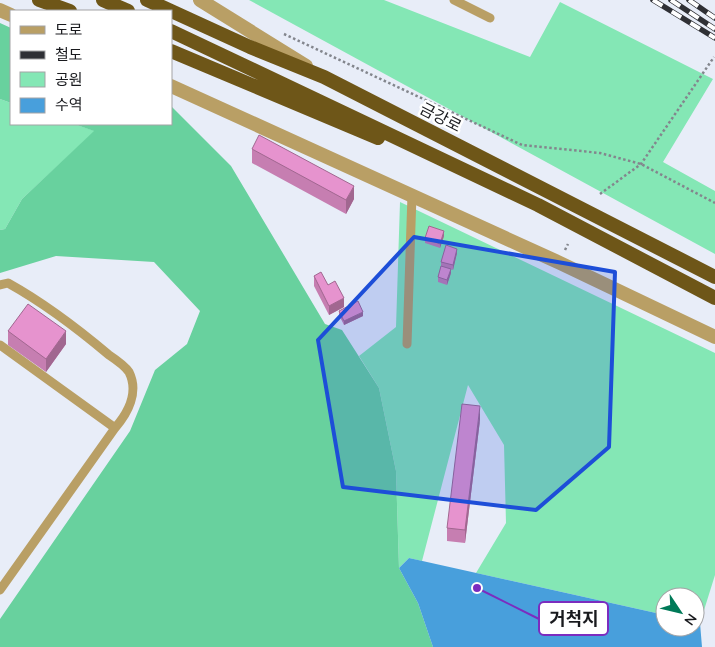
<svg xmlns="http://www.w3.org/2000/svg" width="715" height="647" viewBox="0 0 715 647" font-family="Quicksand,'Noto Sans KR',sans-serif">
<rect width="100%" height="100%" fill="#e8edf8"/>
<!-- green -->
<path fill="#84e7b5" d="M249,0H384L530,57L560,2L713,79L663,162L715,191V254Z
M0,99L11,103V124H74L95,131L22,199L5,229L0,230Z
M400,202L715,353V575L700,623L695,622V597H665V615L476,573L506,523L504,445L468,385L422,561L409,558L399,568L396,471L379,388L359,356L396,327Z"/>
<!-- forest -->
<path fill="#68d19e" d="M0,23L11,28V103L0,99Z
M171,106L231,166L325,324L342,330L379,388L396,471L399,568L418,603L433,647H0V619L130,431L155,370L187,344L200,311L154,262L56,256L0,273V230L5,229L22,199L94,131L74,124H171Z"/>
<!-- water -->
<path fill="#489fdc" d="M409,558L665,615V627H695V622L700,623L702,647H433L418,603L399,568Z"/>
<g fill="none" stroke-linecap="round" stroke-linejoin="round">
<!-- path -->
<path stroke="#83868d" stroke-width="2.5" stroke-dasharray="2.5 2.5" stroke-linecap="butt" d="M284,34L522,145L600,153L641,164L715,203
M600,194L641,164L714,57
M565,250L568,244"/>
<!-- service -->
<path stroke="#b99f65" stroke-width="9" d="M454,0L490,18
M0,285L8,283C44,303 77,328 109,355C115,359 125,366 129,372C139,392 128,413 115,428L0,590
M407,344L412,195
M0,345L115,428"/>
<!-- tertiary -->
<path stroke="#b99f65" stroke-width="14" d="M200,0L306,66
M0,10L11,15
M171,86L560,263L715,337"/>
<!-- trunk -->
<path stroke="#6e5618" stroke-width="14" d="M39,0L70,11
M103,0L128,11
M147,0L250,47L324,77L715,277
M171,31L538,205L715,298
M171,51L378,138"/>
<!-- rail casing -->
<g stroke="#2f3035" stroke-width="5.5">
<path id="rail" d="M653,0L715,38
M671,0L715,29
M689,0L715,18"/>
</g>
<!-- rail -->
<use href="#rail" stroke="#fff" stroke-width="4" stroke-dasharray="11" stroke-linecap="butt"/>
</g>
<!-- wall -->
<path fill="#c67eb1" d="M252,149L354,199L346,214L252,163Z
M444,236L440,248L425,243V238Z
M457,253L453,270L451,269V273L447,285L438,282V277L441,266V262Z
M314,276L328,285L344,307L329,315L314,286Z
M339,311L363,316L344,325L339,315Z
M8,331L66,344L46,372L8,345Z
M480,420L465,543L447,541V528Z"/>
<!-- shaded-wall -->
<path fill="#a16790" d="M354,186V199L346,214V200Z
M444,231V236L440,248V244Z
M457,249V253L453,270V265Z
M451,269V273L447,285V280Z
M344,298V307L329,315V306Z
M363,312V316L344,325V321Z
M66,331V344L46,372V359Z
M480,406V420L465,543V530Z"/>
<!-- building -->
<path fill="#e693ce" stroke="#a16790" d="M259,135L354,186L346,200L252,149Z
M429,226L444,231L440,244L425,238Z
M446,245L457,249L453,265L441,262Z
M441,266L451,269L447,280L438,277Z
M321,272L328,285L335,281L344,298L329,306L314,276Z
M358,301L363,312L344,321L339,311Z
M28,304L66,331L46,359L8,331Z
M462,404L480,406L465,530L447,528Z"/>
<!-- marked area -->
<path fill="#1d4ed8" fill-opacity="0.2" stroke="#1d4ed8" stroke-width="4" stroke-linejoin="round" d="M414,237L615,272L609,447L536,510L343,487L318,340Z"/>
<g text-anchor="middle" stroke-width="5" stroke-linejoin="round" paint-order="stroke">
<!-- street labels -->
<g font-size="16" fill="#191a1e" stroke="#fff">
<text transform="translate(441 117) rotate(27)" y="6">금강로</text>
</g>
</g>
<!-- callouts -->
<path fill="none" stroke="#7b2cbf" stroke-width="2" d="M477 588L539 619"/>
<circle fill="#7b2cbf" stroke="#fff" stroke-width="2" cx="477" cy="588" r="5"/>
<rect fill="#fff" stroke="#7b2cbf" stroke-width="2" x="539" y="602" width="69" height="33" rx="5"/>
<g font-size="18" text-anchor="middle" font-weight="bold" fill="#191a1e">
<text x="574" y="625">거척지</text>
</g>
<!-- legend -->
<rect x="10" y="10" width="162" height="115" fill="#ffffff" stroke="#a3a3a5"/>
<rect x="20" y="26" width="25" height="8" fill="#b99f65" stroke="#a3a3a5"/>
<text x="55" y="35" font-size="15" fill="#191a1e">도로</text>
<rect x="20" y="51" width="25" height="8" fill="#2f3035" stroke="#a3a3a5"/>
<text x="55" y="60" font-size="15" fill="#191a1e">철도</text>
<rect x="20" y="72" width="25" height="15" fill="#84e7b5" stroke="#a3a3a5"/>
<text x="55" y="85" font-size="15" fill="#191a1e">공원</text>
<rect x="20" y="98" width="25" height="15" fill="#489fdc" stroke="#a3a3a5"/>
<text x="55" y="110" font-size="15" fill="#191a1e">수역</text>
<!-- north arrow -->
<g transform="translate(680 612) rotate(125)"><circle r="24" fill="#ffffff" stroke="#a3a3a5"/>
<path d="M0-4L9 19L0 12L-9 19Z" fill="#007a58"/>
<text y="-8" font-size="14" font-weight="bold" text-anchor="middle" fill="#191a1e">N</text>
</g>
</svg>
